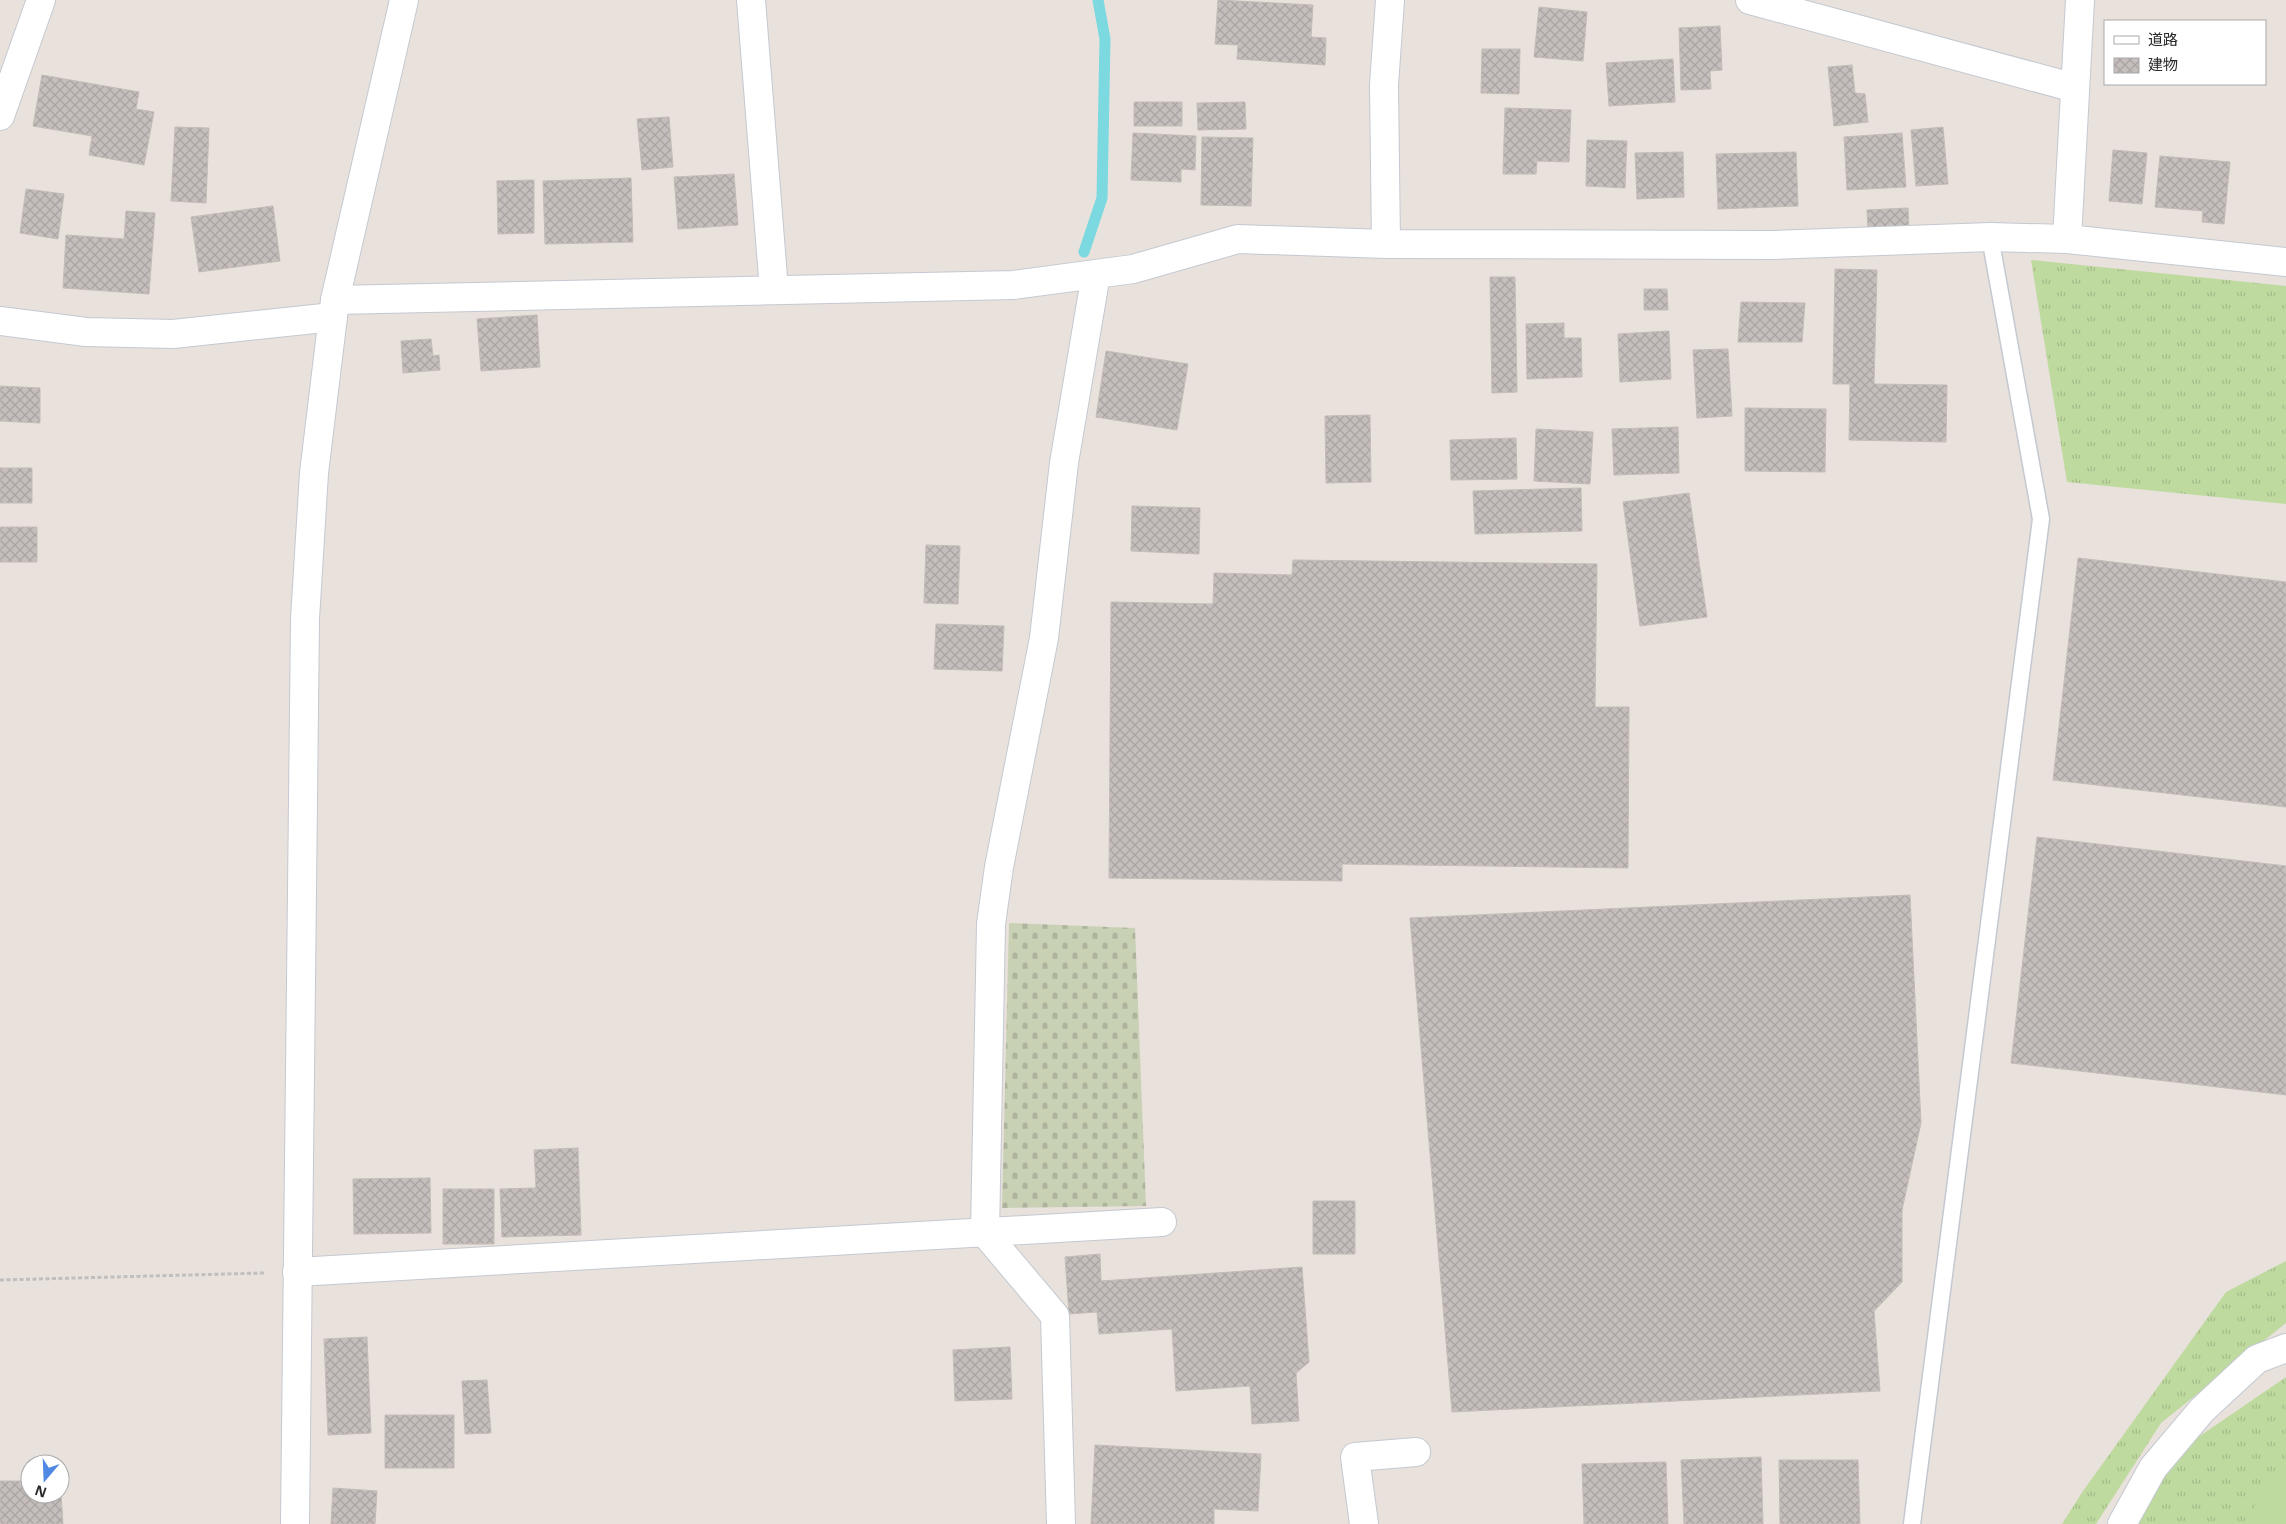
<svg xmlns="http://www.w3.org/2000/svg" width="2286" height="1524" viewBox="0 0 2286 1524" font-family="'Noto Sans','Noto Sans JP',sans-serif">
<defs>
<pattern id="grass-tufts" width="24" height="20" patternUnits="userSpaceOnUse" patternTransform="scale(1.25)"><rect width="24" height="20" fill="#bfda9f"/><path d="M3 7l-1-3M5 7V3M7 7l1-3M15 17l-1-3M17 17v-4M19 17l1-3" fill="none" stroke="#a4bb89"/></pattern>
<pattern id="cemetery-stones" width="16" height="16" patternUnits="userSpaceOnUse" patternTransform="scale(1.25)"><rect width="16" height="16" fill="#c9d1b5"/><path d="M2 7V4a2 2 0 0 1 4 0v3zM10 15v-3a2 2 0 0 1 4 0v3z" fill="#adb39c"/></pattern>
<pattern id="building-cross-hatch" width="8" height="8" patternUnits="userSpaceOnUse" patternTransform="scale(1.25)"><rect width="8" height="8" fill="#c5bebc"/><path d="M0 0l8 8M0 8l8-8" fill="none" stroke="#a9a3a2"/></pattern>
</defs>
<rect width="100%" height="100%" fill="#e9e1dc"/>
<!-- grass -->
<path fill="url(#grass-tufts)" d="M2031,260L2286,286V504L2067,482Z
M2286,1261V1323L2161,1423L2096,1524H2062L2083,1491L2226,1292Z
M2286,1377V1524H2124L2153,1468Z"/>
<!-- cemetery -->
<path fill="url(#cemetery-stones)" d="M1009,923L1135,928L1146,1206L1002,1208Z"/>
<!-- park -->
<path fill="#bfda9f" d="M2286,1469V1524H2249L2251,1511Z"/>
<g fill="none" stroke-linecap="round" stroke-linejoin="round">
<!-- stream -->
<path stroke="#7bd9df" stroke-width="11" d="M1084,252L1102,198L1105,39L1098,0"/>
</g>
<!-- building -->
<path fill="url(#building-cross-hatch)" stroke="#c4bcb6" d="M1218,0L1313,5L1311,37L1326,38L1325,65L1237,59L1238,45L1215,44Z
M1539,7L1587,12L1583,61L1534,57Z
M1720,26L1722,70L1710,71L1711,89L1681,90L1679,28Z
M1482,49H1520L1519,94L1481,93Z
M1673,59L1675,102L1609,106L1606,63Z
M1852,65L1855,93L1865,94L1868,122L1834,126L1828,67Z
M42,75L139,92L136,109L154,112L144,165L89,155L92,136L33,126Z
M1134,102H1182V126H1134Z
M1245,102L1246,129L1198,130L1197,103Z
M1505,108L1571,110L1569,162L1537,161L1536,174H1503Z
M669,117L673,167L642,170L637,119Z
M175,127L209,128L206,203L171,201Z
M1943,127L1948,184L1916,186L1911,130Z
M1133,133L1196,136L1195,170L1181,169V182L1131,180Z
M1902,133L1906,187L1847,190L1844,137Z
M1202,137L1253,138L1251,206L1201,205Z
M1587,140L1627,141L1625,188L1586,186Z
M2113,150L2147,153L2142,204L2109,201Z
M1683,152L1684,197L1637,199L1635,153Z
M1796,152L1798,206L1718,209L1716,154Z
M2160,156L2230,162L2224,224L2202,222L2203,211L2155,207Z
M734,174L738,225L678,229L674,177Z
M631,178L633,242L545,244L543,181Z
M534,180V233L498,234L497,181Z
M26,189L64,194L58,239L20,233Z
M273,206L280,261L199,272L191,217Z
M1908,208L1909,230L1868,232L1867,210Z
M126,211L155,213L149,294L63,288L66,235L124,239Z
M1835,269L1877,270L1874,384L1947,385L1946,442L1849,440L1850,384H1833Z
M1490,277H1515L1517,392L1492,393Z
M1644,289H1667L1668,310H1644Z
M1741,302L1805,303L1802,342H1738Z
M537,315L540,367L481,371L477,319Z
M1564,323V338H1581L1582,377L1527,379L1526,324Z
M1669,331L1671,379L1620,382L1618,334Z
M431,339L433,356L439,355L440,370L403,373L401,341Z
M1728,349L1732,416L1697,418L1693,350Z
M1106,351L1188,364L1177,430L1096,417Z
M0,386L40,388V423L0,421Z
M1745,408L1826,409L1825,472L1745,471Z
M1370,415L1371,482L1326,483L1325,416Z
M1678,427L1679,473L1614,475L1612,429Z
M1536,429L1593,432L1590,484L1534,481Z
M1516,438L1517,479L1451,480L1450,440Z
M0,468H32V503H0Z
M1581,488L1582,531L1475,534L1473,491Z
M1689,493L1707,617L1640,626L1623,502Z
M1132,506L1200,508L1199,554L1131,551Z
M0,527H37V562H0Z
M926,545L960,546L958,604L924,603Z
M2078,558L2286,582V807L2053,780Z
M1293,560L1597,564L1595,707H1629L1628,868L1342,864V881L1109,878L1111,602L1213,604L1214,573L1292,575Z
M936,624L1004,626L1002,671L934,669Z
M2037,837L2286,866V1095L2011,1063Z
M1910,895L1921,1123L1902,1210V1282L1874,1311L1880,1391L1452,1412L1410,918Z
M578,1148L581,1235L502,1237L500,1189L536,1188L534,1150Z
M430,1178L431,1233L354,1234L353,1179Z
M443,1189H494V1244H443Z
M1313,1201H1355V1254H1313Z
M1100,1254L1101,1281L1302,1267L1309,1362L1296,1373L1299,1421L1252,1424L1250,1386L1176,1391L1172,1329L1099,1334L1097,1312L1069,1314L1065,1257Z
M367,1337L371,1433L328,1435L324,1339Z
M1010,1347L1012,1399L955,1401L953,1350Z
M487,1380L491,1433L465,1434L462,1381Z
M385,1415H454V1468H385Z
M1095,1445L1261,1454L1258,1511L1214,1509V1524H1091Z
M1761,1457L1763,1524H1684L1681,1460Z
M1779,1460H1858L1860,1524H1780Z
M1666,1462L1668,1524H1584L1582,1464Z
M60,1480L63,1524H0V1481H30V1494H60Z
M333,1488L377,1491L375,1524H331Z"/>
<g fill="none" stroke-linecap="round" stroke-linejoin="round">
<!-- service casing -->
<g stroke="#c4c9d1" stroke-width="19">
<path id="service" d="M1912,1524L2041,519L1990,237"/>
</g>
<!-- minor casing -->
<g stroke="#c4c9d1" stroke-width="30">
<path id="minor" d="M751,0L774,290
M1750,0L2075,88
M0,116L41,0
M2067,239L2080,0
M1386,244L1384,85L1390,0
M335,300L1014,285L1133,269L1238,239L1386,244L1774,245L1990,237L2067,239L2286,262
M0,321L86,332L173,334L333,317
M297,1272L1162,1222
M1061,1524L1055,1316L985,1233L991,924L999,867L1044,638L1064,463L1096,274
M1364,1524L1355,1457L1416,1452
M2122,1524L2153,1468L2202,1410L2257,1359L2286,1348"/>
</g>
<!-- tertiary casing -->
<g stroke="#c4c9d1" stroke-width="30">
<path id="tertiary" d="M295,1524L305,619L314,473L335,300L404,0"/>
</g>
<!-- path -->
<path stroke="#bfbfbf" stroke-width="3" stroke-dasharray="4 2.5" stroke-linecap="butt" d="M0,1280L264,1273"/>
<!-- service -->
<use href="#service" stroke="#fff" stroke-width="16"/>
<!-- minor -->
<use href="#minor" stroke="#fff" stroke-width="28"/>
<!-- tertiary -->
<use href="#tertiary" stroke="#fff" stroke-width="28"/>
</g>
<!-- legend -->
<rect x="2104" y="20" width="162" height="65" fill="#ffffff" stroke="#a9a9a9"/>
<rect x="2114" y="36" width="25" height="8" fill="#ffffff" stroke="#a9a9a9"/>
<text x="2148" y="45" font-size="15" fill="#292929">道路</text>
<rect x="2114" y="58" width="25" height="15" fill="url(#building-cross-hatch)" stroke="#a9a9a9"/>
<text x="2148" y="70" font-size="15" fill="#292929">建物</text>
<!-- north arrow -->
<g transform="translate(45 1479) rotate(199)"><circle r="24" fill="#ffffff" stroke="#a9a9a9"/>
<path d="M0-4L9 19L0 12L-9 19Z" fill="#4f89e4"/>
<text y="-8" font-size="14" font-weight="bold" text-anchor="middle" fill="#292929">N</text>
</g>
</svg>
